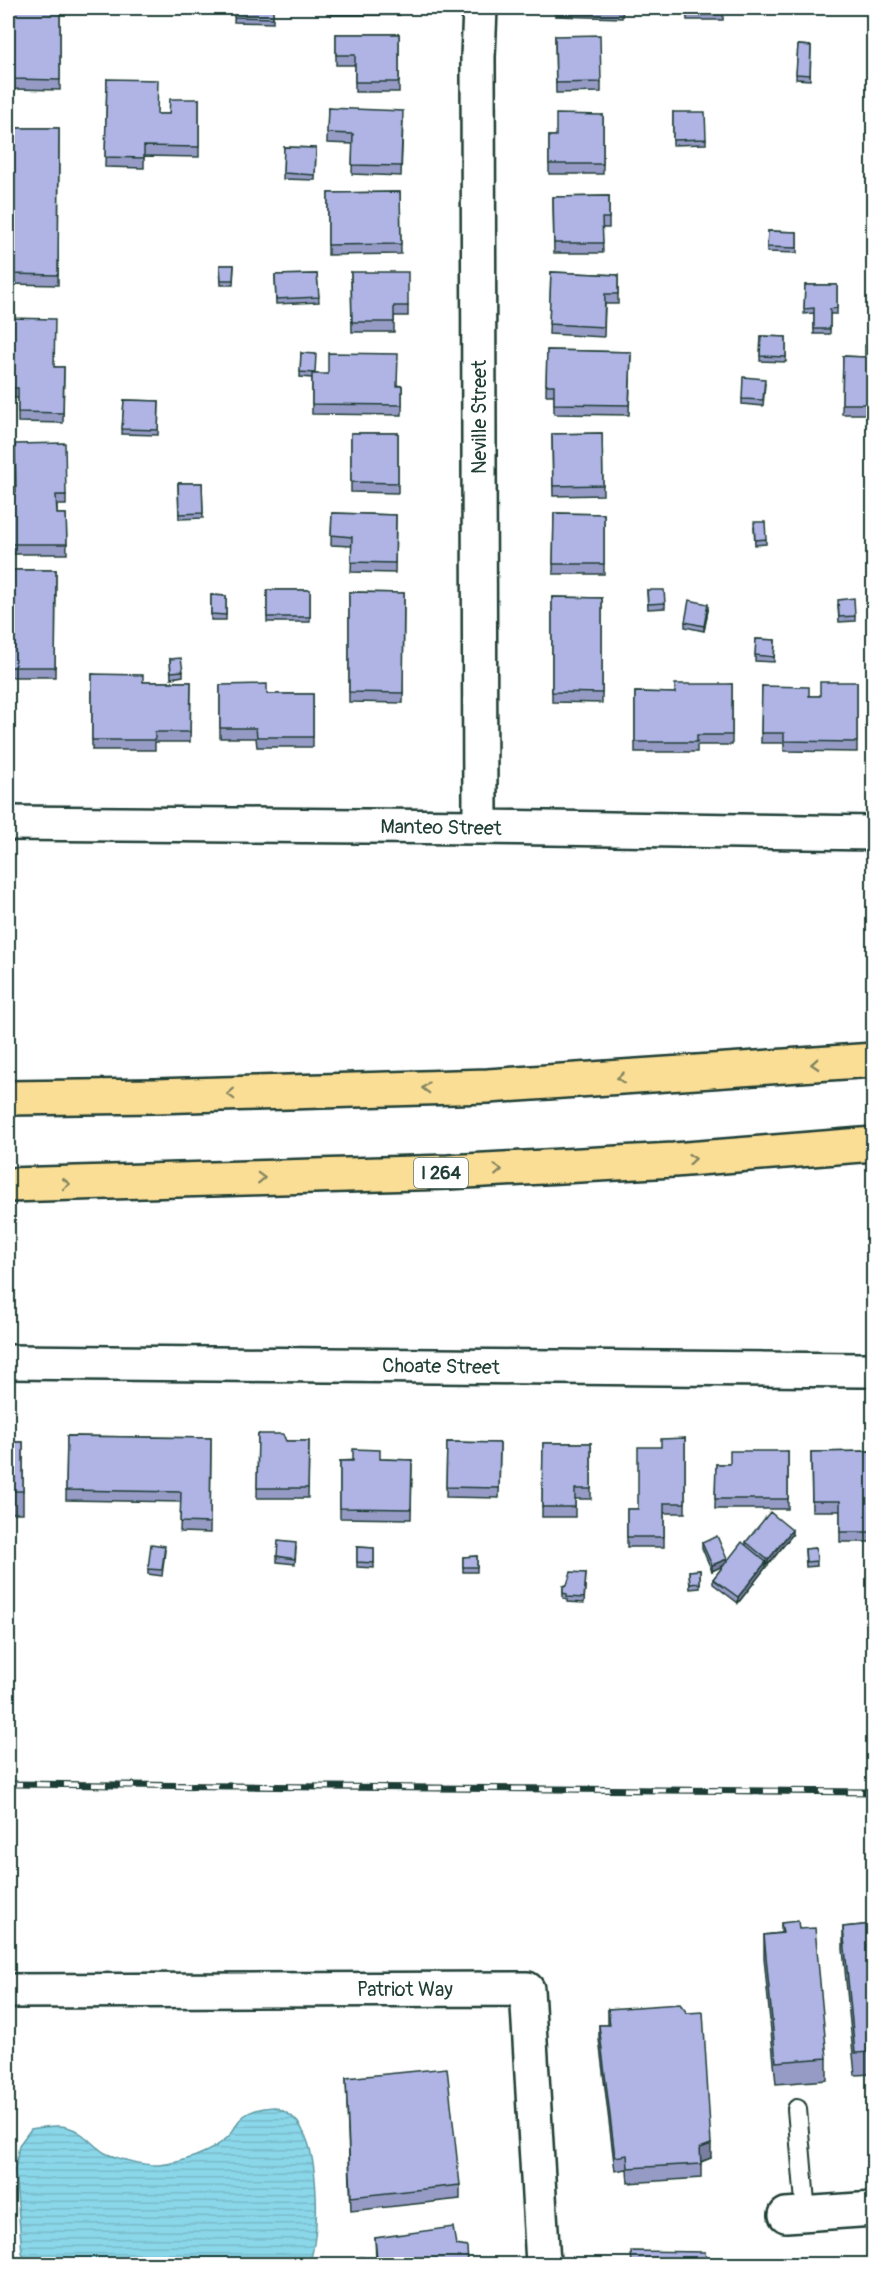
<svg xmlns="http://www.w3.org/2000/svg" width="881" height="2272" viewBox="0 0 881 2272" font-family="Pangolin,sans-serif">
<defs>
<pattern id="water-rules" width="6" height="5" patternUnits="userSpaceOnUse" patternTransform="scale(1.5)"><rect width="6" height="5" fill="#8ad7ea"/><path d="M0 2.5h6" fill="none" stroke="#77b9c9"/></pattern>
</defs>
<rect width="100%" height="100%" fill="#fff"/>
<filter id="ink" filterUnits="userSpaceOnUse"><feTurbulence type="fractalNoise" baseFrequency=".0167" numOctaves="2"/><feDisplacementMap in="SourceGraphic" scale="12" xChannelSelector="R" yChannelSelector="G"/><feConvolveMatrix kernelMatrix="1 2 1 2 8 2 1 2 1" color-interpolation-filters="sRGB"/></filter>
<g filter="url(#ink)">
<!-- water -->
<path fill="url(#water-rules)" stroke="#5f99a1" stroke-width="1.5" d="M275,2107C288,2113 297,2118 303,2131C319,2160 320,2234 309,2264H26L22,2252L15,2170L19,2145L31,2129C42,2127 56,2124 67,2127C83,2131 92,2145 105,2153C117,2159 147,2166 159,2165C181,2163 211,2153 228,2137C232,2133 235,2127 238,2122C247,2110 261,2108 275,2107Z"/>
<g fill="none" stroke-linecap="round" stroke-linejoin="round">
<!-- service casing -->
<g stroke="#1f3d34" stroke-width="22">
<path id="service" d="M797,2109L806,2214"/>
</g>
<!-- minor casing -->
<g stroke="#1f3d34" stroke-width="38">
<path id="minor" d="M8,823L480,827L874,833
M480,827L478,57L480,8
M8,1362C296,1364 585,1369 874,1370
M8,1991L527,1989L543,2264
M786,2215L874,2209"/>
</g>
<!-- motorway casing -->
<g stroke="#1f3d34" stroke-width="38">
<path id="motorway" d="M8,1098L155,1096L488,1086L874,1060
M8,1185L448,1172L674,1160L874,1144"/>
</g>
<!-- service -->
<use href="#service" stroke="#fff" stroke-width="18"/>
<!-- minor -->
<use href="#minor" stroke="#fff" stroke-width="33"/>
<!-- motorway -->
<use href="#motorway" stroke="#fbde96" stroke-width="33"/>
<!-- rail casing -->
<g stroke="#1f3d34" stroke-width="7">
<path id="rail" d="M8,1784L874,1792"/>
</g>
<!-- rail -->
<use href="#rail" stroke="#fff" stroke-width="4.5" stroke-dasharray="14" stroke-linecap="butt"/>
</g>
<!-- wall -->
<path fill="#969bc5" stroke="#1f3d34" stroke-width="1.5" d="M11,8H60V90L11,89Z
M235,8H273V23L234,22Z
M330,8H400V15H330Z
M555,8H623L622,18L555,16Z
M686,8H723V20H687Z
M336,34H399V92H355V65H336Z
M555,36L601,82V92L556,93Z
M798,45L811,46L810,80L796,79Z
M107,79L157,114H169L199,99V157L144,156V168L105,167Z
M328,108L403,121L401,176L352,174L353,144L327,143Z
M673,112L706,139V144L673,145Z
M603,115V174H549V136H556Z
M10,128H59L58,285L9,284Z
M284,147L316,148L315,180L283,179Z
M400,192L401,254L328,255V193Z
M609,196V228H602L603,253H554L553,197Z
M768,231L797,232V253L767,252Z
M220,265H234L233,285H221Z
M351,272L408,306V316H394V332H352Z
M551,272L618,275V304H605L604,337L549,334Z
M317,274L319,302L276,304L275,275Z
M805,285H837V314H830V334H814V313L804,314Z
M8,318L54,367H64L63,423L18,422V398H11V353L8,352Z
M761,336L786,337V362L760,361Z
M873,345V414H842L843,356L865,357Z
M547,350L631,352L629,415L554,414V395H546Z
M301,353L315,374L402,386V415L312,414V378L300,377Z
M765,384L763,406L742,404V399Z
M124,400L159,401L158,435L122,434Z
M351,433H398V493L351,492Z
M602,433L603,495L553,496L552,434Z
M178,483H202L203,518L179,519Z
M8,492L66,495V505H57V514H66L67,554H8Z
M332,513L396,515L395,573L351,572L352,546L331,545Z
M554,513L604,514V574H553Z
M754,528L766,539V544L755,545Z
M8,570H56L55,677H8Z
M267,590H310V622H267Z
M647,590L665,603V608L648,609Z
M349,592L404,593L403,703L349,702Z
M211,595L226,596V620H211Z
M552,597L602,598V703L552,702Z
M838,605L855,616V621L839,622Z
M708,610L704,631L685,627V622Z
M756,639L775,640L774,662L755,661Z
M170,659L183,671V676L171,678Z
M92,674L143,682H191L190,742H155V750H92Z
M857,682V752L784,751V743H761L762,686L809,696H820Z
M732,684V745H697V752H635V692L675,693Z
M220,685L267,694H313V747H257L256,738H220Z
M258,1434L286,1441H309L308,1498H257Z
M67,1436L211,1438L210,1533L180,1532L181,1502L66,1500Z
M685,1438V1513H664V1547H627V1509H638L661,1447Z
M8,1442H23V1513H8Z
M447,1442L500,1443L499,1498L446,1497Z
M543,1443H591V1499H575V1517H542Z
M788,1451V1509H715L716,1464H730Z
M873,1451V1542H840V1511H812L811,1452Z
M380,1459L412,1460L411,1519L340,1518V1461Z
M792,1535L768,1565L766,1563V1567L738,1603L713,1584V1579L724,1565L712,1571L702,1548V1543L727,1561L746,1546V1542Z
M357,1547L374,1548V1568L357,1567Z
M296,1548L295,1564L277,1562V1556Z
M816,1548L817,1566L806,1567L805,1549Z
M165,1551L162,1576L148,1574V1569Z
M477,1556V1572H463V1557Z
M700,1570V1588L690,1589L689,1571Z
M586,1573L584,1603L567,1602V1599L563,1598V1586L567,1585Z
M781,1923L827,2058V2080L776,2084L764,1957V1935L781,1933Z
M873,1924V2074L855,2075L843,1949V1927Z
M608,2009L711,2158L701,2162V2178L628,2183L627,2169L615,2171L599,2039V2025H608Z
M346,2078L460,2185V2199L351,2211Z
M375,2238L456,2245L468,2265H360V2257L376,2259Z"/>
<!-- shaded-wall -->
<path fill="#7a7ea0" stroke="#1f3d34" stroke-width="1.5" d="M708,604V610L704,631V626Z
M792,1530V1535L768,1565V1560Z
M727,1559V1564L712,1571V1565Z
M766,1562V1567L738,1603V1597Z
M711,2144V2158L700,2162V2148Z"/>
<!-- building -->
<path fill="#afb4e5" stroke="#1f3d34" stroke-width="1.5" d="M11,8H60V80L11,79Z
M235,8H273V18L234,17Z
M686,8H723V14L687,15Z
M336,34H399V82H355V55H336Z
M600,35L601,82L556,83L555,36Z
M798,45L811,46L810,75L796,74Z
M107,79L158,80L157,114H169L170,99H199V147L144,146V158L105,157Z
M328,108L403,111L401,166L352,165L353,134L327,133Z
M673,112H705L706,139L673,140Z
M556,114L603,115V164H549V136H556Z
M10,128H59L58,275L9,274Z
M284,147L316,148L315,175L283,173Z
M400,192L401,244L328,245V193Z
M609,196V218H602L603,243H554L553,197Z
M768,231L797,232V248L767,247Z
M220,265H234L233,280H221Z
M351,272H408V306H394V322H352Z
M551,272L618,275V294H605L604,327L549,324Z
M317,274L319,297L276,299L275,275Z
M805,285H837V308L830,309V329H814V308L804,309Z
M8,318L55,319L54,367H64L63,413L18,412V388H11V343L8,342Z
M761,336L786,337V357L760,356Z
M865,345H873V404H842L843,356L865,357Z
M547,350L631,352L629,405L554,404V385H546Z
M301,353L316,354L315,373L300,372Z
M328,353L398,354L397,386H402V405L312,404V374H328Z
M743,377L765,379L763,400L742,399Z
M124,400L159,401L158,430L122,429Z
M351,433H398V483L351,482Z
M602,433L603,485L553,486L552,434Z
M65,443L66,495H56L57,514H66L67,544H8V492H16L15,444Z
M178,483H202L203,513L179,514Z
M332,513L396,515L395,563L351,562L352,537L331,535Z
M554,513L604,514V564H553Z
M754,522H765L766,539L755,540Z
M8,570H56L55,667H8Z
M267,590H310V617H267Z
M647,590H664L665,603L648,604Z
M349,592L404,593L403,693L349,692Z
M211,595L226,596V615L211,614Z
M552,597L602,598V693L552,692Z
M854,598L855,616L839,617L838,600Z
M689,600L708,604L704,626L685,622Z
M756,639L775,640L774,657L755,655Z
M181,658L183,671L171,672L170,659Z
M92,674L143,675V682H191L190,732H155V740H92Z
M820,682H857V742L784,741V733H761L762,686L809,687V696H820Z
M267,684V694H313V737H257L256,728H220V685Z
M675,684H732V735H697V742H635V692L675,693Z
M258,1434H283L286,1441H309L308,1488H257Z
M67,1436L211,1438L210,1523L180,1522L181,1492L66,1490Z
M685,1438V1503H664V1537H627V1509H638V1447H661V1439Z
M8,1442H23V1491H8Z
M447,1442L500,1443L499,1488L446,1487Z
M543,1443H591V1489H575V1507H542Z
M353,1449L380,1450V1459L412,1460L411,1509L340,1508V1461H353Z
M730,1451H788V1499H715L716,1464H730Z
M873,1451V1532H840V1501H812L811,1452Z
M770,1512L792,1530L768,1560L746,1542Z
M717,1536L727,1559L712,1565L702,1543Z
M278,1541L296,1543L295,1559L277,1556Z
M742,1542L766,1562L738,1597L713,1579Z
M151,1544L165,1546L162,1570L148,1569Z
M357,1547L374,1548V1563L357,1562Z
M816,1548L817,1561L806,1562L805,1549Z
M477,1556V1567H463V1557Z
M700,1570V1583L690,1584L689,1571Z
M571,1572L586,1573L584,1598L567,1597V1594L563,1593V1586L567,1585Z
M798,1921L799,1929L815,1928L827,2058L776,2062L764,1935L783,1933L781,1923Z
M873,1924V2052L855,2053L843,1927Z
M680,2004L687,2013L703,2012L711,2144L700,2148L701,2164L628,2168L627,2155L615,2157L599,2025H610L608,2009Z
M447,2068L460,2185L351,2197L346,2078Z
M453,2227L456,2245L467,2247L468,2265H360V2257L377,2259L375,2238Z
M631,2251L705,2252L707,2263L726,2259V2265H632Z"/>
<!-- one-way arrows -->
<defs><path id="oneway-chevron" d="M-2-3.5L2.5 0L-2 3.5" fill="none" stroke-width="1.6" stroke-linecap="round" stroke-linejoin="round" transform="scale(1.5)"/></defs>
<g stroke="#828560">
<use href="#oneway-chevron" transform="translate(815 1064) rotate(176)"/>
<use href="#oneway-chevron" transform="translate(621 1078) rotate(176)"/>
<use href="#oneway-chevron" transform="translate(426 1088) rotate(178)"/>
<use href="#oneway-chevron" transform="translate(231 1094) rotate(178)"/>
<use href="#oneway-chevron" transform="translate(692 1159) rotate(-5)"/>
<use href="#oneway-chevron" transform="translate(498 1170) rotate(-3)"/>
<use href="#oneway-chevron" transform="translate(261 1178) rotate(-2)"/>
<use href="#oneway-chevron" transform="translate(66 1184) rotate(-1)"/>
</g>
</g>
<g text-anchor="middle" stroke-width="6" stroke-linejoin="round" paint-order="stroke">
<!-- shield labels -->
<rect fill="#fff" stroke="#627771" stroke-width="1.5" x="414" y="1158" width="54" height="30" rx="4.5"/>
<g font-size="18" font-weight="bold" fill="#1f3d34">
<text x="441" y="1179">I 264</text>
</g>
<!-- street labels -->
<g font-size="20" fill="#1f3d34" stroke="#fff">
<text transform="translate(479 417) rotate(-90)" y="7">Neville Street</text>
<text transform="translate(441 827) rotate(1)" y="7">Manteo Street</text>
<text transform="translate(441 1366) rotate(1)" y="7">Choate Street</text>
<text x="405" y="1996">Patriot Way</text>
</g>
</g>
<!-- margin -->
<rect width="881" height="2272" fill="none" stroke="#fff" stroke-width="30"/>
<rect x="15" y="15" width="851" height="2242" fill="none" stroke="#1f3d34" stroke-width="2" filter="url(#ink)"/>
</svg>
